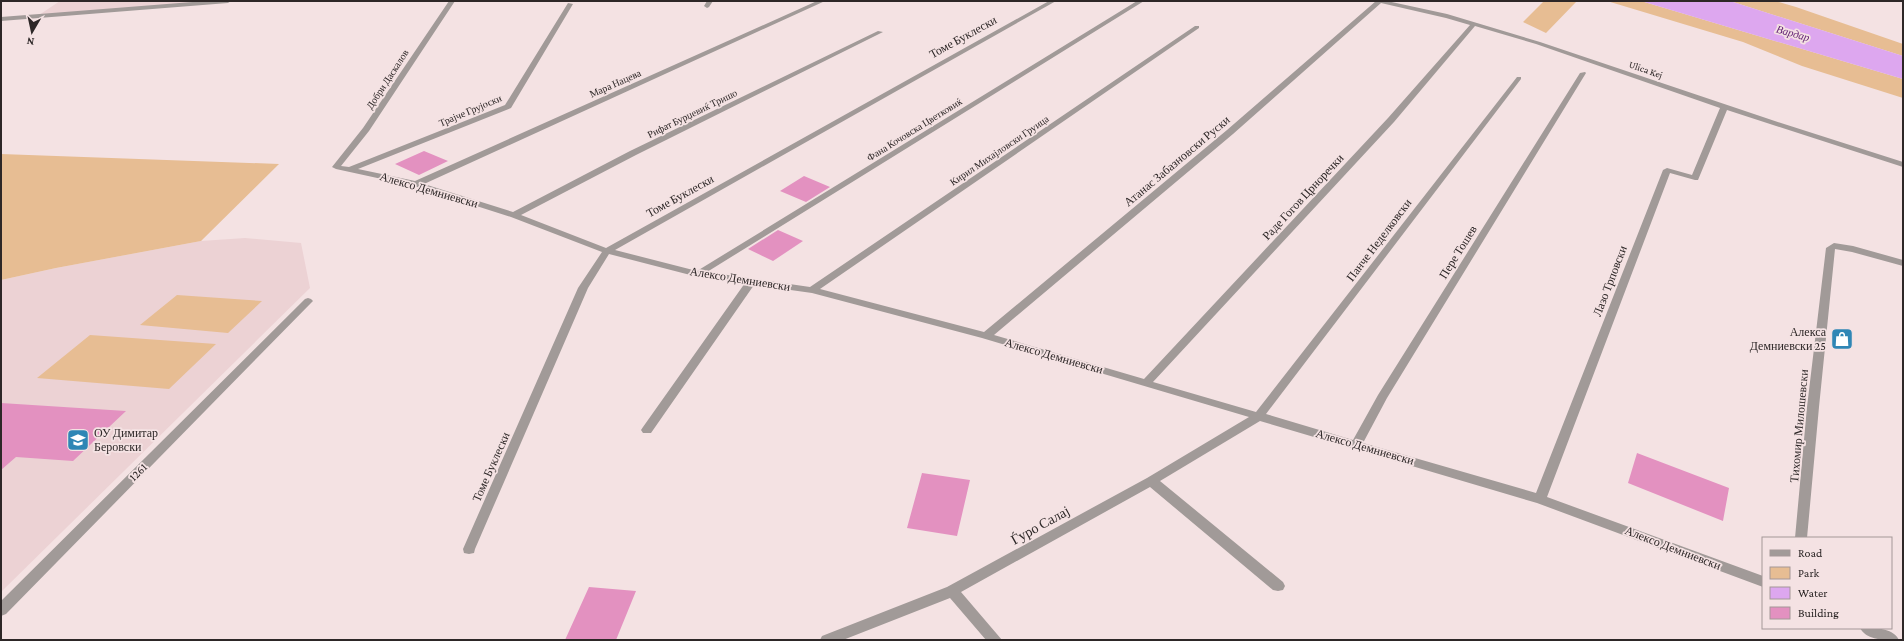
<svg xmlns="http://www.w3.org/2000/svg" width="1904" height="641" viewBox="0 0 1904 641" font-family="'Crimson Pro',serif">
<rect width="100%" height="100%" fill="#f4e2e3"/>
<!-- built -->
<path fill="#ecd2d4" d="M60,1H196L193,4L39,15Z
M245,238L301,243L310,288L1,592V280L56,268L201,241Z"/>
<!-- green -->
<path fill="#e7bd93" d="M1544,1H1577L1546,33L1523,22Z
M1607,1H1641L1903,79V98L1802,66L1743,42Z
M1730,1H1775L1796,7L1903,44V56Z
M1,154L279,164L201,241L56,268L1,280Z
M177,295L262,301L228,333L140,325Z
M90,335L216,344L169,389L37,378Z"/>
<!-- water -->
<path fill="#dda7ef" d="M1641,1H1730L1903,56V79Z"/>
<!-- building -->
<path fill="#e391c0" d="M424,151L448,161L419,175L395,164Z
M804,176L830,187L806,202L780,191Z
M778,230L803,241L773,261L748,249Z
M1,403L126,411L73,461L16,457L1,470Z
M1637,453L1729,488L1723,521L1628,483Z
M922,473L970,480L957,536L907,528Z
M589,587L636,591L616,640H565Z"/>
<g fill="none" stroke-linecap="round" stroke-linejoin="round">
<!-- minor -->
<path fill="#a19a98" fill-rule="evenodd" d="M205,1H231L228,3L1,21V17Z
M449,1H455L369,131L341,166L349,167L505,105L568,3L573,4L511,108L358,169L415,181L817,1H825L424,184L513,212L630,151L878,31L883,32L636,155L521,215L606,248L1049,1H1056L615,250L697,271L1137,1H1144L707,272L810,287L1195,26H1199V28L820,289L984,332L1227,130L1376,1H1387L1447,14L1540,42L1781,123L1903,162V167L1727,110L1698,180H1695L1670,173L1547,497L1763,576V587L1537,503L1260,421L1160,481L1283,582L1285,586L1283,590L1278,591L1273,590L1150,487L961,592L1002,640H986L950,598L843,640H820L822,636L947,587L1147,478L1249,417L982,338L812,293L754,285L651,433H643L641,430L643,427L745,283L698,277L609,254L588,288L475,549L474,553L469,554L464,553L463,549L578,288L602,252L511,217L414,186L336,169L332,167L363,128ZM1381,3L1446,18L1470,25L1388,118L1144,379L994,335L1233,134ZM1475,26L1536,44L1720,108L1692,175L1667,168L1663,170L1536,493L1363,443L1387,398L1586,73L1585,72L1580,73L1378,395L1353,440L1266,414L1521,79V77H1517L1256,412L1153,382L1394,122Z
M707,1H713L709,7L707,8L704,6Z
M1834,243L1853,246L1903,260V266L1852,252L1835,249L1819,407L1807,538H1795L1807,407L1826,248Z
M308,298L311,299L313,301L311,303L6,614L1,616V601L305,299Z
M1860,628C1873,628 1893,627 1899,640C1886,640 1867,641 1860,628Z"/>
</g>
<!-- icons -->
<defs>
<g id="shop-square" transform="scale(1.15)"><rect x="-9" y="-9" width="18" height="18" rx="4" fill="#2f86b5" stroke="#f4e2e3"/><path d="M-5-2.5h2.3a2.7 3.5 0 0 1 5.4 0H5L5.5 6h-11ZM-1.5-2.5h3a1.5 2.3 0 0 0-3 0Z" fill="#fff"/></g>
<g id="school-square" transform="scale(1.15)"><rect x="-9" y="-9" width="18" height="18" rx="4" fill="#2f86b5" stroke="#f4e2e3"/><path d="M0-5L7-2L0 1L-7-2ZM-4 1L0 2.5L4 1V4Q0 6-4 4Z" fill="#fff"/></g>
</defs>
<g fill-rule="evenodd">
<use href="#shop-square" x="1842" y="339"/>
<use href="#school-square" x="78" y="440"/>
</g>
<g text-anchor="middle" stroke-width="3.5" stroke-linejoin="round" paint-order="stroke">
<!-- far-street labels -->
<g font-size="10" fill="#2d2727" stroke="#f4e2e3">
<text transform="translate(1646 69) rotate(19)" y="4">Ulica Kej</text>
<text transform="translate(387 79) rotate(-57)" y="4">Добри Даскалов</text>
<text transform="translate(615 83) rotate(-24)" y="4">Мара Нацева</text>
<text transform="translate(470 110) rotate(-23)" y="4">Трајче Грујоски</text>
<text transform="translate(692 113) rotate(-26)" y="4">Рифат Бурџевиќ Тришо</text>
<text transform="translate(914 129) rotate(-32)" y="4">Фана Кочовска Цветковиќ</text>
<text transform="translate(999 150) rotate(-34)" y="4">Кирил Михајловски Груица</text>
</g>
<!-- far-water labels -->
<g font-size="11" font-style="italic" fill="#601e72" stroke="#f4e2e3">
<text transform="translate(1793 33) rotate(16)" y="4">Вардар</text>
</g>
<!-- street labels -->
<g font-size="12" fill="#2d2727" stroke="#f4e2e3">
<text transform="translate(963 37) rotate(-29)" y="4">Томе Буклески</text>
<text transform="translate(1177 161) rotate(-40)" y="4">Атанас Забазновски Руски</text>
<text transform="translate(429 190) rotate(16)" y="4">Алексо Демниевски</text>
<text transform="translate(680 196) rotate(-29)" y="4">Томе Буклески</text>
<text transform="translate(1303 197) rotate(-47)" y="4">Раде Гогов Црноречки</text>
<text transform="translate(1379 240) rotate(-53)" y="4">Панче Неделковски</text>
<text transform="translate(1458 252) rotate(-58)" y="4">Пере Тошев</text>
<text transform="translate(740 279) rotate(9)" y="4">Алексо Демниевски</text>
<text transform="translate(1610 281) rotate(-69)" y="4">Лазо Трповски</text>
<text transform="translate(1054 356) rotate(16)" y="4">Алексо Демниевски</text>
<text transform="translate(1799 426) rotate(-85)" y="4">Тихомир Милошевски</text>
<text transform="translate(1365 447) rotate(16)" y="4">Алексо Демниевски</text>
<text transform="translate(491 467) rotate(-66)" y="4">Томе Буклески</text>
<text transform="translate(138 472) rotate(-45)" y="4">1261</text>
<text transform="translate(1673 548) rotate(21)" y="4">Алексо Демниевски</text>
</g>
<!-- poi labels -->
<g font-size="12" fill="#2d2727" stroke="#f4e2e3" text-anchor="end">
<text x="1826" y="336">Алекса<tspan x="1826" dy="14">Демниевски 25</tspan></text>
<text x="94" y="437" text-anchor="start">ОУ Димитар<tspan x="94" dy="14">Беровски</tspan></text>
</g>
<!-- near-street labels -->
<g font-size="14" fill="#2d2727" stroke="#f4e2e3">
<text transform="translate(1040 525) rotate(-29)" y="5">Ѓуро Салај</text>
</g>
</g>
<!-- border -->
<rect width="1904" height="641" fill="none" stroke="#2d2727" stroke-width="4"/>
<!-- legend -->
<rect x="1762" y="537" width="130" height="92" fill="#f4e2e3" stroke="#a49798"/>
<rect x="1770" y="550" width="20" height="6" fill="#a19a98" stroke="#a49798"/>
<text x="1798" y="557" font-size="12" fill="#2d2727">Road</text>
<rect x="1770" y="567" width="20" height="12" fill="#e7bd93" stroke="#a49798"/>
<text x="1798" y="577" font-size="12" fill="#2d2727">Park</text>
<rect x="1770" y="587" width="20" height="12" fill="#dda7ef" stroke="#a49798"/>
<text x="1798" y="597" font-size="12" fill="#2d2727">Water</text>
<rect x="1770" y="607" width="20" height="12" fill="#e391c0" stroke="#a49798"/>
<text x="1798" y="617" font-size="12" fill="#2d2727">Building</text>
<!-- north arrow -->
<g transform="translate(32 32) rotate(189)" stroke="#f4e2e3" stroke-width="3" paint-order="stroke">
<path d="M0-3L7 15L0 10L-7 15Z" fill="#2d2727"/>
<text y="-6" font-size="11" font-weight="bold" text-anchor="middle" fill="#2d2727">N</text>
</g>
</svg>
